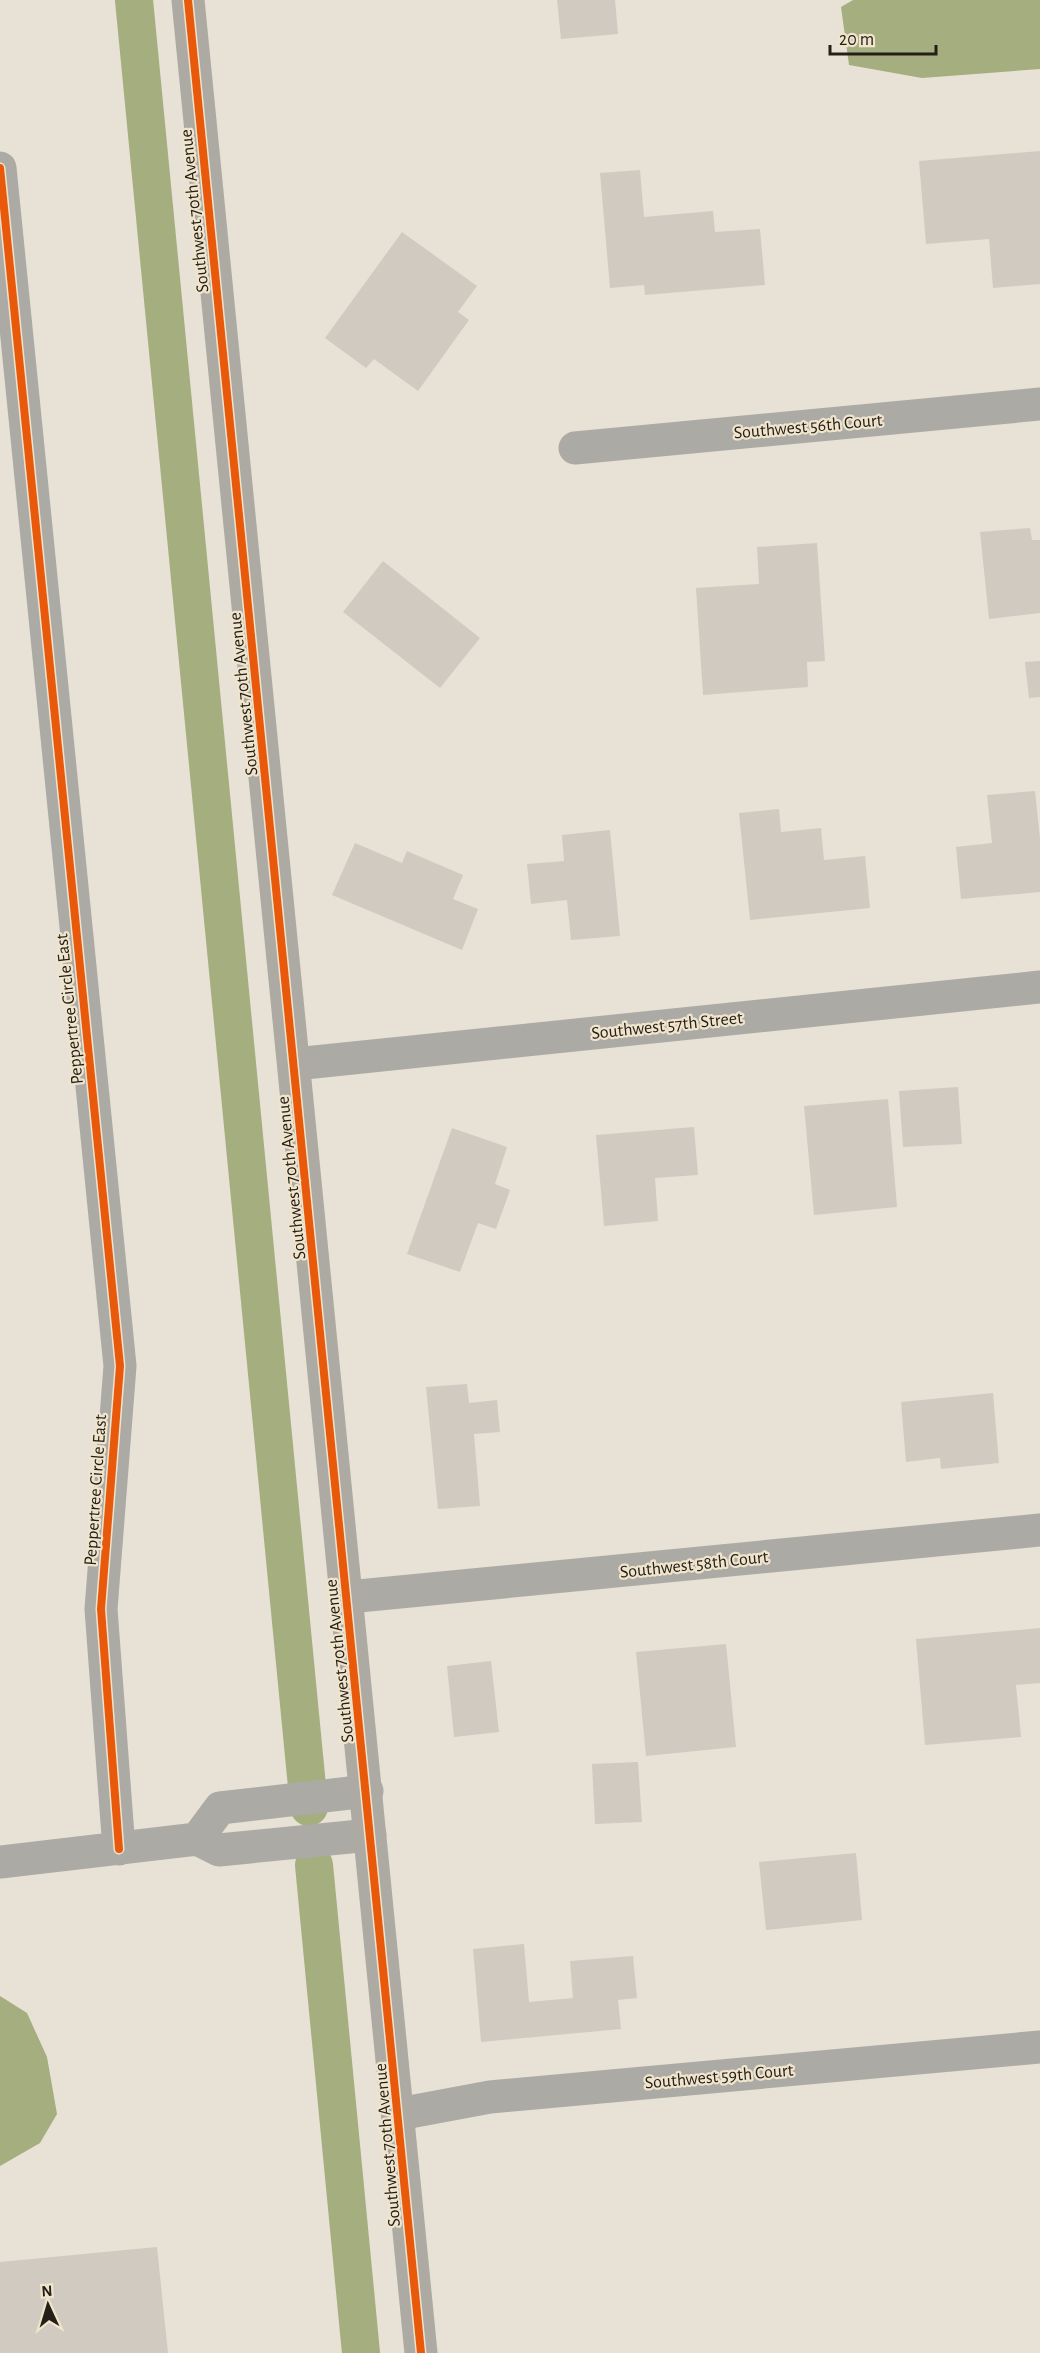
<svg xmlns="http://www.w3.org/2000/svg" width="1040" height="2353" viewBox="0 0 1040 2353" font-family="'Alegreya Sans',sans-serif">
<rect width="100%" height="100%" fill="#e8e1d5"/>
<!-- water -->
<path fill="#a4ae7f" d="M853,0H1040V69L922,78L849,65L841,7Z
M0,1996L27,2013L47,2057L57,2114L40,2143L0,2166Z"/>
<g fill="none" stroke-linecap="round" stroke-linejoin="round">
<!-- canal -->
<path stroke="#a4ae7f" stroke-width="38" d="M134,0L309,1807
M314,1865L361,2353"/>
</g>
<!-- building -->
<path fill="#d1cac1" d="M557,0H615L618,34L561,39Z
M1040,151V284L993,288L989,239L926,244L919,161Z
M640,170L644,217L713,211L715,232L760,229L765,285L645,295L644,285L610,288L600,173Z
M402,232L477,286L458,312L469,320L418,391L374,359L366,368L325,338Z
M1030,528L1032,540H1040V613L989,619L980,532Z
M817,543L825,661L807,662L808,687L703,695L696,588L759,584L757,547Z
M383,561L480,638L440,688L343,612Z
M1040,661V697L1029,698L1025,662Z
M1035,791L1040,839V892L961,899L956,847L992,843L987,795Z
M779,809L781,832L821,828L824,860L865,856L870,908L750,920L739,813Z
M610,830L620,936L571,940L567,900L531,904L527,864L564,861L562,835Z
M355,843L402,863L407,851L463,875L453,899L478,909L462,950L332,895Z
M958,1087L962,1144L903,1147L899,1091Z
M888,1099L897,1207L814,1215L804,1106Z
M694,1127L698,1175L655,1178L658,1221L604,1226L596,1135Z
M452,1128L507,1147L495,1184L510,1190L496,1229L478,1223L460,1272L407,1254Z
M467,1384L469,1403L497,1400L500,1432L474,1434L480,1506L438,1509L426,1387Z
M993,1393L999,1463L941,1469L940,1458L906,1462L901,1402Z
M1040,1628V1683L1016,1685L1021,1737L925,1745L916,1639Z
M726,1644L736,1747L646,1756L636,1652Z
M491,1661L499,1732L454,1737L447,1666Z
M638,1762L642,1822L595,1824L592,1764Z
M856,1853L862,1920L766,1930L759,1862Z
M524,1944L529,2002L573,1998L570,1961L633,1956L637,1998L618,2000L621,2029L481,2042L473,1949Z
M157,2247L168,2353H0V2262Z"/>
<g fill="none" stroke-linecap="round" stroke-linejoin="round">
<!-- street -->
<path stroke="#acaaa4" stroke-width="33" d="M0,168L120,1366L101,1609L119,1849
M575,448L1040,404
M295,1064L1040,987
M348,1597L1040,1530
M197,1839L220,1808L367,1791
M0,1862L197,1839L219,1850L370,1835
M399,2114L490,2097L1040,2047"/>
<!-- secondary -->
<path stroke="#acaaa2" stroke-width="33" d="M188,0L421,2353"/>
<!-- cycleway casing -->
<g stroke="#f0e4cd" stroke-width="11">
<path id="cycleway" d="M188,0L421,2353
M0,168L120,1366L101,1609L119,1849"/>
</g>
<!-- cycleway -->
<use href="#cycleway" stroke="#e8590c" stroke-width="8"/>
</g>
<g text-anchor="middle" stroke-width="4.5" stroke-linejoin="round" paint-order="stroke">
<!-- street labels -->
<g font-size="18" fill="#242018" stroke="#f0e4cd">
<text transform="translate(194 211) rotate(-96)" y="6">Southwest 70th Avenue</text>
<text transform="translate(808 426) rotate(-5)" y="6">Southwest 56th Court</text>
<text transform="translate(243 694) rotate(-96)" y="6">Southwest 70th Avenue</text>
<text transform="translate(69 1009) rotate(-96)" y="6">Peppertree Circle East</text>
<text transform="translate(667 1025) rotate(-6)" y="6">Southwest 57th Street</text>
<text transform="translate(291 1178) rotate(-96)" y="6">Southwest 70th Avenue</text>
<text transform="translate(95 1490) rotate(-86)" y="6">Peppertree Circle East</text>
<text transform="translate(694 1564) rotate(-6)" y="6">Southwest 58th Court</text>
<text transform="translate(339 1661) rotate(-96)" y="6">Southwest 70th Avenue</text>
<text transform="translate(719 2076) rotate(-5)" y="6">Southwest 59th Court</text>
<text transform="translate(387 2145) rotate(-95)" y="6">Southwest 70th Avenue</text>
</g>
</g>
<!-- north arrow -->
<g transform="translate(48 2305) rotate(356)" stroke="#f0e4cd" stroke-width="4.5" paint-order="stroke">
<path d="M0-4.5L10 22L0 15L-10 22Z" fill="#242018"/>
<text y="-9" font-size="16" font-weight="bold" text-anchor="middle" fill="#242018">N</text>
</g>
<!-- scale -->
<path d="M830 45v9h106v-9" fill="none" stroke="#242018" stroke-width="3"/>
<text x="839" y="45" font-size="18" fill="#242018" stroke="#f0e4cd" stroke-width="4.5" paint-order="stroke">20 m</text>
</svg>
